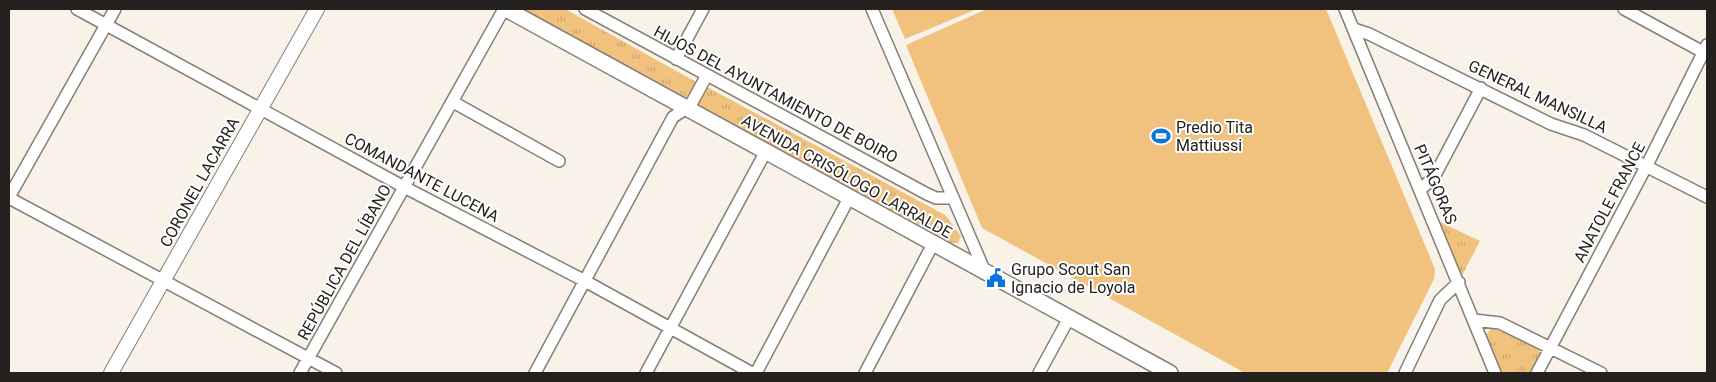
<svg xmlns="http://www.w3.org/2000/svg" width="1716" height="382" viewBox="0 0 1716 382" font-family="Roboto,sans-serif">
<defs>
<pattern id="park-tufts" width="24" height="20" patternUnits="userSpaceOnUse" patternTransform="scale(1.25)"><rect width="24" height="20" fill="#f0c27e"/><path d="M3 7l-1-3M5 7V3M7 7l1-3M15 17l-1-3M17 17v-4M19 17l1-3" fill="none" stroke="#cea66c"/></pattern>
</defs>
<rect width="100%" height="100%" fill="#f8f2e8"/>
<!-- grass -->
<path fill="#f0c27e" d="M892,9H977L905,39Z
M987,9H1326L1435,269L1434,279L1387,373H1245L982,228L906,45Z"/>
<!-- park -->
<path fill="url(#park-tufts)" d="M522,9H565L698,83L690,97H685Z
M707,87L945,215L961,236L958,243H951L699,106L698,102Z
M1440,222L1480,241L1461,277Z
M1492,327L1536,347L1540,352V358L1532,373H1502L1486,335Z"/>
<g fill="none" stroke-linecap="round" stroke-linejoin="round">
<!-- minor casing -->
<g stroke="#857f77" stroke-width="14">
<path id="minor" d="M77,9L404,187L585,281L752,373
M585,9L927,194L936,198H953
M872,9L985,272
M1345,9L1495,373
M1624,9L1703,52
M1354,29L1369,34L1551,124L1584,135L1707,197
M676,59L703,9
M453,102L559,161
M1421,189L1434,177L1481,88
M9,197L115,9
M9,198L336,373
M1474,320L1500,323L1601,373
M300,373L504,9
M535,373L673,117L690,106L707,75
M646,373L766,151
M756,373L849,198
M865,373L933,244
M1039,373L1069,318
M1405,373L1440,300L1459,282
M1537,373L1647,165L1707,45"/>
</g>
<!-- tertiary casing -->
<g stroke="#857f77" stroke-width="16">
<path id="tertiary" d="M111,373L317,9"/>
</g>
<!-- secondary casing -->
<g stroke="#857f77" stroke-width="18">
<path id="secondary" d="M506,9L1170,373"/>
</g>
<!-- minor -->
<use href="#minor" stroke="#fff" stroke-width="11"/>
<!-- tertiary -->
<use href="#tertiary" stroke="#fff" stroke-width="14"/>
<!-- secondary -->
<use href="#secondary" stroke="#fff" stroke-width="15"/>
</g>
<!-- icons -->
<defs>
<g id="stadium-bare" transform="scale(1.5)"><path d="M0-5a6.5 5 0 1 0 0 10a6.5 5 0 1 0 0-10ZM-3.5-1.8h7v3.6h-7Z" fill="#0c75dd" stroke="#fff" stroke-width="2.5" paint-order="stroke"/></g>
<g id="civic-bare" transform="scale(1.5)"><path d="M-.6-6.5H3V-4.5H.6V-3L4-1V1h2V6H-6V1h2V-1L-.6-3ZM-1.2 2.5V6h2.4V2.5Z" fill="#0c75dd" stroke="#fff" stroke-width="2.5" paint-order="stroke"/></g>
</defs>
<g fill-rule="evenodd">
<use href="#stadium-bare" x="1161" y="136"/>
<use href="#civic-bare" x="996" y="278"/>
</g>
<g text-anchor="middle" stroke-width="4" stroke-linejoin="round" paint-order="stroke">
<!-- street labels -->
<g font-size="16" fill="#24211e" stroke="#fff">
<text transform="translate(776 94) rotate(28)" y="6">HIJOS DEL AYUNTAMIENTO DE BOIRO</text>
<text transform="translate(1538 96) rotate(25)" y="6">GENERAL MANSILLA</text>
<text transform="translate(847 176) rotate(29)" y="6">AVENIDA CRISÓLOGO LARRALDE</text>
<text transform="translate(422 177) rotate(28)" y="6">COMANDANTE LUCENA</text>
<text transform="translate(199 182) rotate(-61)" y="6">CORONEL LACARRA</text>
<text transform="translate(1436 184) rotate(67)" y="6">PITÁGORAS</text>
<text transform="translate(1609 202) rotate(-62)" y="6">ANATOLE FRANCE</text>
<text transform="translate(344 262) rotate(-61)" y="6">REPÚBLICA DEL LÍBANO</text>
</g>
<!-- poi labels -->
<g font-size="16" fill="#24211e" stroke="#fff" text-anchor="start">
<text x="1176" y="133">Predio Tita<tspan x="1176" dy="18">Mattiussi</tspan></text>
<text x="1011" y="275">Grupo Scout San<tspan x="1011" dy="18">Ignacio de Loyola</tspan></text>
</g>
</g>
<!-- border -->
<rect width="1716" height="382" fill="none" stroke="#24211e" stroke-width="20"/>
</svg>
